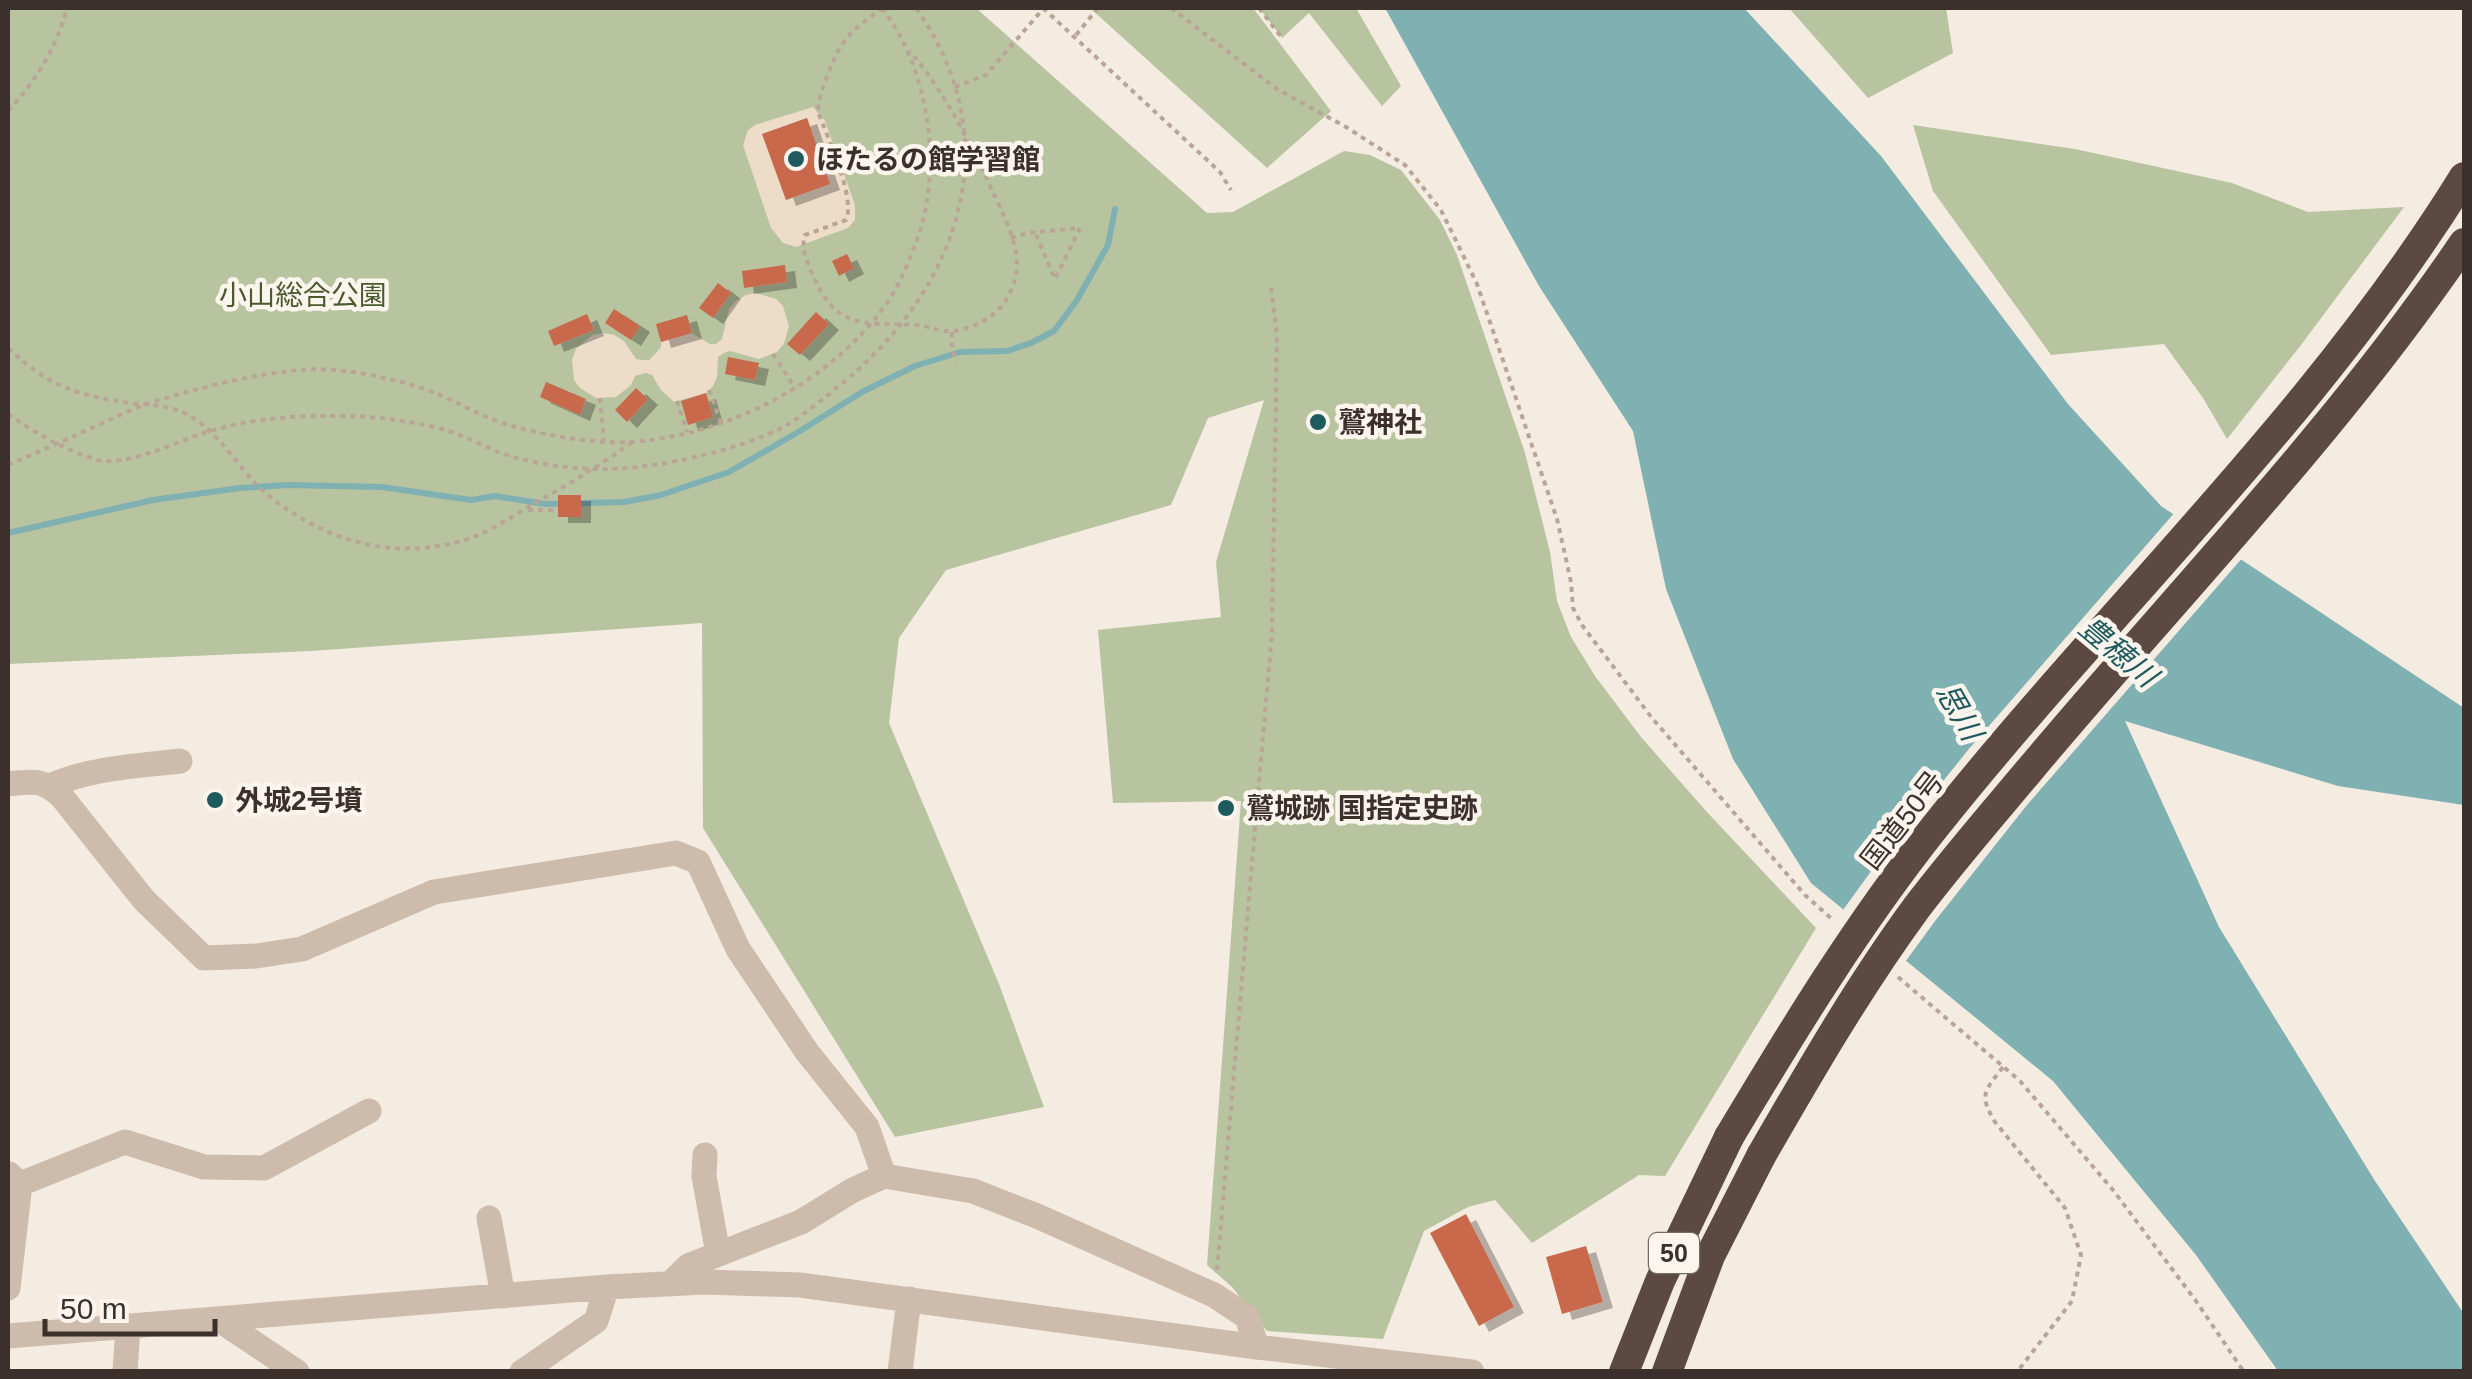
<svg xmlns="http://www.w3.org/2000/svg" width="2472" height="1379" viewBox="0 0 2472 1379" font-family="Helvetica,'Noto Sans JP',sans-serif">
<defs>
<filter id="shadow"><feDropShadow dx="10" dy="6" stdDeviation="0" flood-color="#0004"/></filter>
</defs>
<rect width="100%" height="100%" fill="#f4ebe1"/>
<!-- green -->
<path fill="#b8c4a0" d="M8,8H976L1207,213L1233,212L1344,151L1370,155L1401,170L1440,220L1457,255L1525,453L1550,552L1557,601L1571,637L1595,676L1641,737L1706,811L1816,928L1665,1176L1639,1175L1532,1243L1495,1200L1468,1207L1424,1231L1383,1339L1267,1331L1232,1287L1207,1265L1241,801L1113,803L1098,630L1221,617L1216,562L1264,400L1208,418L1171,505L946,570L899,638L889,723L999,984L1044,1107L895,1137L703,828L702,623L311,651L8,664Z
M1090,8H1253L1331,111L1267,168Z
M1259,8H1356L1401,86L1382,106L1309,13L1282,38Z
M1789,8H1946L1953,53L1868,98Z
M1913,125L2075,149L2232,183L2308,212L2404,207L2301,345L2227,439L2203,398L2164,344L2051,355L1933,191Z"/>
<!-- plaza -->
<path fill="#ecdcc8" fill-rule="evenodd" d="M813,107L825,121L855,205V220L848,228L796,247L783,243L771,228L743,145L748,130L755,125ZM807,118L830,184L786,200L763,134Z
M756,293L776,299L783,306L789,326L784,344L777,352L759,359L730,351L724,353L718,357L717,377L713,386L706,393L674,402L661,390L652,375L646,373L635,376L631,385L616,397L596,398L580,388L574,380L572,360L576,349L592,335L603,333L614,335L624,341L636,359L642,360H649L655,354L661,347V342L692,333L710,344H716L722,339L729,309L736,301L746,295Z"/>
<!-- water -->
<path fill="#7fb0b2" d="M1385,8H1744L1881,156L2068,404L2161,506L2464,708V805L2338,786L2125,721L2219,927L2375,1181L2464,1314V1371H2278L2196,1255L2053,1081L1811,883L1733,759L1666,589L1633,431L1539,286Z"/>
<!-- pier -->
<path fill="#f4ebe1" d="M2176,511L2244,556L2027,805L1935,921L1903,965L1840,914L1872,870L1968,750Z"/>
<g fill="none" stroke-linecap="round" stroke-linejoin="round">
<!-- stream -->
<path stroke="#7fb0b2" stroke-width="6" d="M8,533L153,500L240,488L288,485L382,487L471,500L495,496L545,504L624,502L661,495L729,472L800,431L862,392L915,366L960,352L1007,351L1031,343L1054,331L1077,300L1108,245L1115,209"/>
</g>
<!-- building -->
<path fill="#c8694b" filter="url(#shadow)" d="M807,118L830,184L786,200L762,134Z
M847,254L854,268L839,276L832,261Z
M785,265L787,282L744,288L742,271Z
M718,283L731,293L713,318L699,308Z
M614,309L640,326L631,340L605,323Z
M816,312L829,324L800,355L787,344Z
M587,314L594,330L554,346L548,331Z
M687,315L692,333L661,342L656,324Z
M728,357L759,363L755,380L725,374Z
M546,382L586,399L580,415L540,397Z
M636,388L648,399L627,422L615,410Z
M706,393L713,417L688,425L681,401Z
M558,495H581V517H558Z
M1466,1214L1514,1307L1479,1326L1430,1233Z
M1586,1246L1603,1302L1562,1314L1546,1257Z"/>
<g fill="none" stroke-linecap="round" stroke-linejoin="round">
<!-- path -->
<path stroke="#b9a596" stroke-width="4" stroke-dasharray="5 5" stroke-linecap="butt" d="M883,8C853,29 841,38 828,74C823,87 819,98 818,112C827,136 856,198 846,220L805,235C801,249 806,258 811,271C835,329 859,323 915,325C927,325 939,332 952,331C969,330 987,321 999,309C1009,298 1016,283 1017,268C1018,241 1002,212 991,188C968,139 945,93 910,51
M1043,8L1220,172L1231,190
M1171,8L1277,89L1346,127L1405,165L1441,210L1477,284L1557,519L1571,582L1573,608L1582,625L1652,718L1805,895L1834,921
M1259,8L1282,38
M8,9V8
M1076,35L1098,8
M955,87L986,75L1043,9
M8,111C36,80 56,49 67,8
M1011,238L1027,233L1080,228L1055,279L1035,232
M952,332V350L956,362
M8,348C49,386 75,395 130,403C146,405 167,405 182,412C221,430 237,470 269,496C324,540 391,561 461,541C487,534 511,517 535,503C568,485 600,465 631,443
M773,354L795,388
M709,390L721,423
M600,398L604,442
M677,401L687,432
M8,414C31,430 54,444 80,454C87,456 95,460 102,461C138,463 176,441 210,431C250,419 296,415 338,416C373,416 407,420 442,429C461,434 480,444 498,452C531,464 574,470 610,469C659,468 741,450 785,426C804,415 822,400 839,386C959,289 1011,142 916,8
M8,465C38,452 68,439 98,425C114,418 130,410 146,404C194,389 252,374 302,370C339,366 400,379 435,393C460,403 485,419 512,426C550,436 592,444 631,442C729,435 833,382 889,300C900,283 908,264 915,245C944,172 930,70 882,8
M528,510H558
M1898,977L2020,1081L2113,1190L2196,1301L2244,1372
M2003,1067C1985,1091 1978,1094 1995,1122L2065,1208L2081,1255L2072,1301L2017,1372
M1217,1270L1272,632L1277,336L1271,287"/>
<!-- minor -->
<path stroke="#cdbbac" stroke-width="25" d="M8,784C33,781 43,779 62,797L144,900L204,958L256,956L302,949L434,892L676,853L698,862L738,949L807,1052L867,1127L884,1176
M50,786C90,768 137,766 180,761
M705,1155L704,1176L718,1254
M20,1184L125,1142L204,1167L264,1168L369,1111
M489,1218L503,1296
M670,1284L688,1266L801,1222L853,1190L884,1176L973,1191L1037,1216L1214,1295L1247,1317L1257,1347
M8,1288L20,1184L9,1174
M218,1319L297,1372
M8,1336L607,1287L704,1282L800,1285L1257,1347L1472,1372
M125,1372L128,1326
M522,1372L596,1321L607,1287
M900,1372L909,1299"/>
<!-- highway -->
<path stroke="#5c4a42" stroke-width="30" d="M1624,1372L1660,1281L1729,1137
M1667,1372L1710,1256L1761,1156"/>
<!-- highway-bridge -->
<path stroke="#5c4a42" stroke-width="30" d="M1729,1137C1793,1030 1857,925 1934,828C2108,609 2316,416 2464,177
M1761,1156C1810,1071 1859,986 1917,907C1952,861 1990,817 2027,773C2174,597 2335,433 2464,243"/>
</g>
<!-- markers -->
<g fill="#1f5a5e" stroke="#fbf5ee" stroke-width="4">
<circle cx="796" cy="159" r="10"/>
<circle cx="1318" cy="422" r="10"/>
<circle cx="215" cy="800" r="10"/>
<circle cx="1226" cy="808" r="10"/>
</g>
<g text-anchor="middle" stroke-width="9" stroke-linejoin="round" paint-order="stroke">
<!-- shield labels -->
<rect fill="#fbf5ee" stroke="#756b66" stroke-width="2.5" x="1649" y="1233" width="50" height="40" rx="8"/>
<g font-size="25" font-weight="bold" fill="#3b302b">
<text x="1674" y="1262">50</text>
</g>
<!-- poi labels -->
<g font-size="28" font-weight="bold" fill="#3b302b" stroke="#fbf5ee" text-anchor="start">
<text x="816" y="169">ほたるの館学習館</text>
<text x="1338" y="432">鷲神社</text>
<text x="235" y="810">外城2号墳</text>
<text x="1246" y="818">鷲城跡 国指定史跡</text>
</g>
<!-- park labels -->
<g font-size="28" fill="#4a5a2e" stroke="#fbf5ee">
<text x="303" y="305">小山総合公園</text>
</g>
<!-- street labels -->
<g font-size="28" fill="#3b302b" stroke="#fbf5ee">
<text transform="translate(1902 820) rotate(-52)" y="10">国道50号</text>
</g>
<!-- water labels -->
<g font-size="30" font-style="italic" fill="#1f5a5e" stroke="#fbf5ee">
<text transform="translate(2118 652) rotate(40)" y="10">豊穂川</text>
<text transform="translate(1959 712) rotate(60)" y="10">思川</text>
</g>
</g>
<!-- border -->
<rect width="2472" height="1379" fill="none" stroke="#3b302b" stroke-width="20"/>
<!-- scale -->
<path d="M45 1319v15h170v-15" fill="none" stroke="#3b302b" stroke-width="5"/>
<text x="60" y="1319" font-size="30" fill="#3b302b" stroke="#fbf5ee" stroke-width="8" paint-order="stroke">50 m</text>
</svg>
